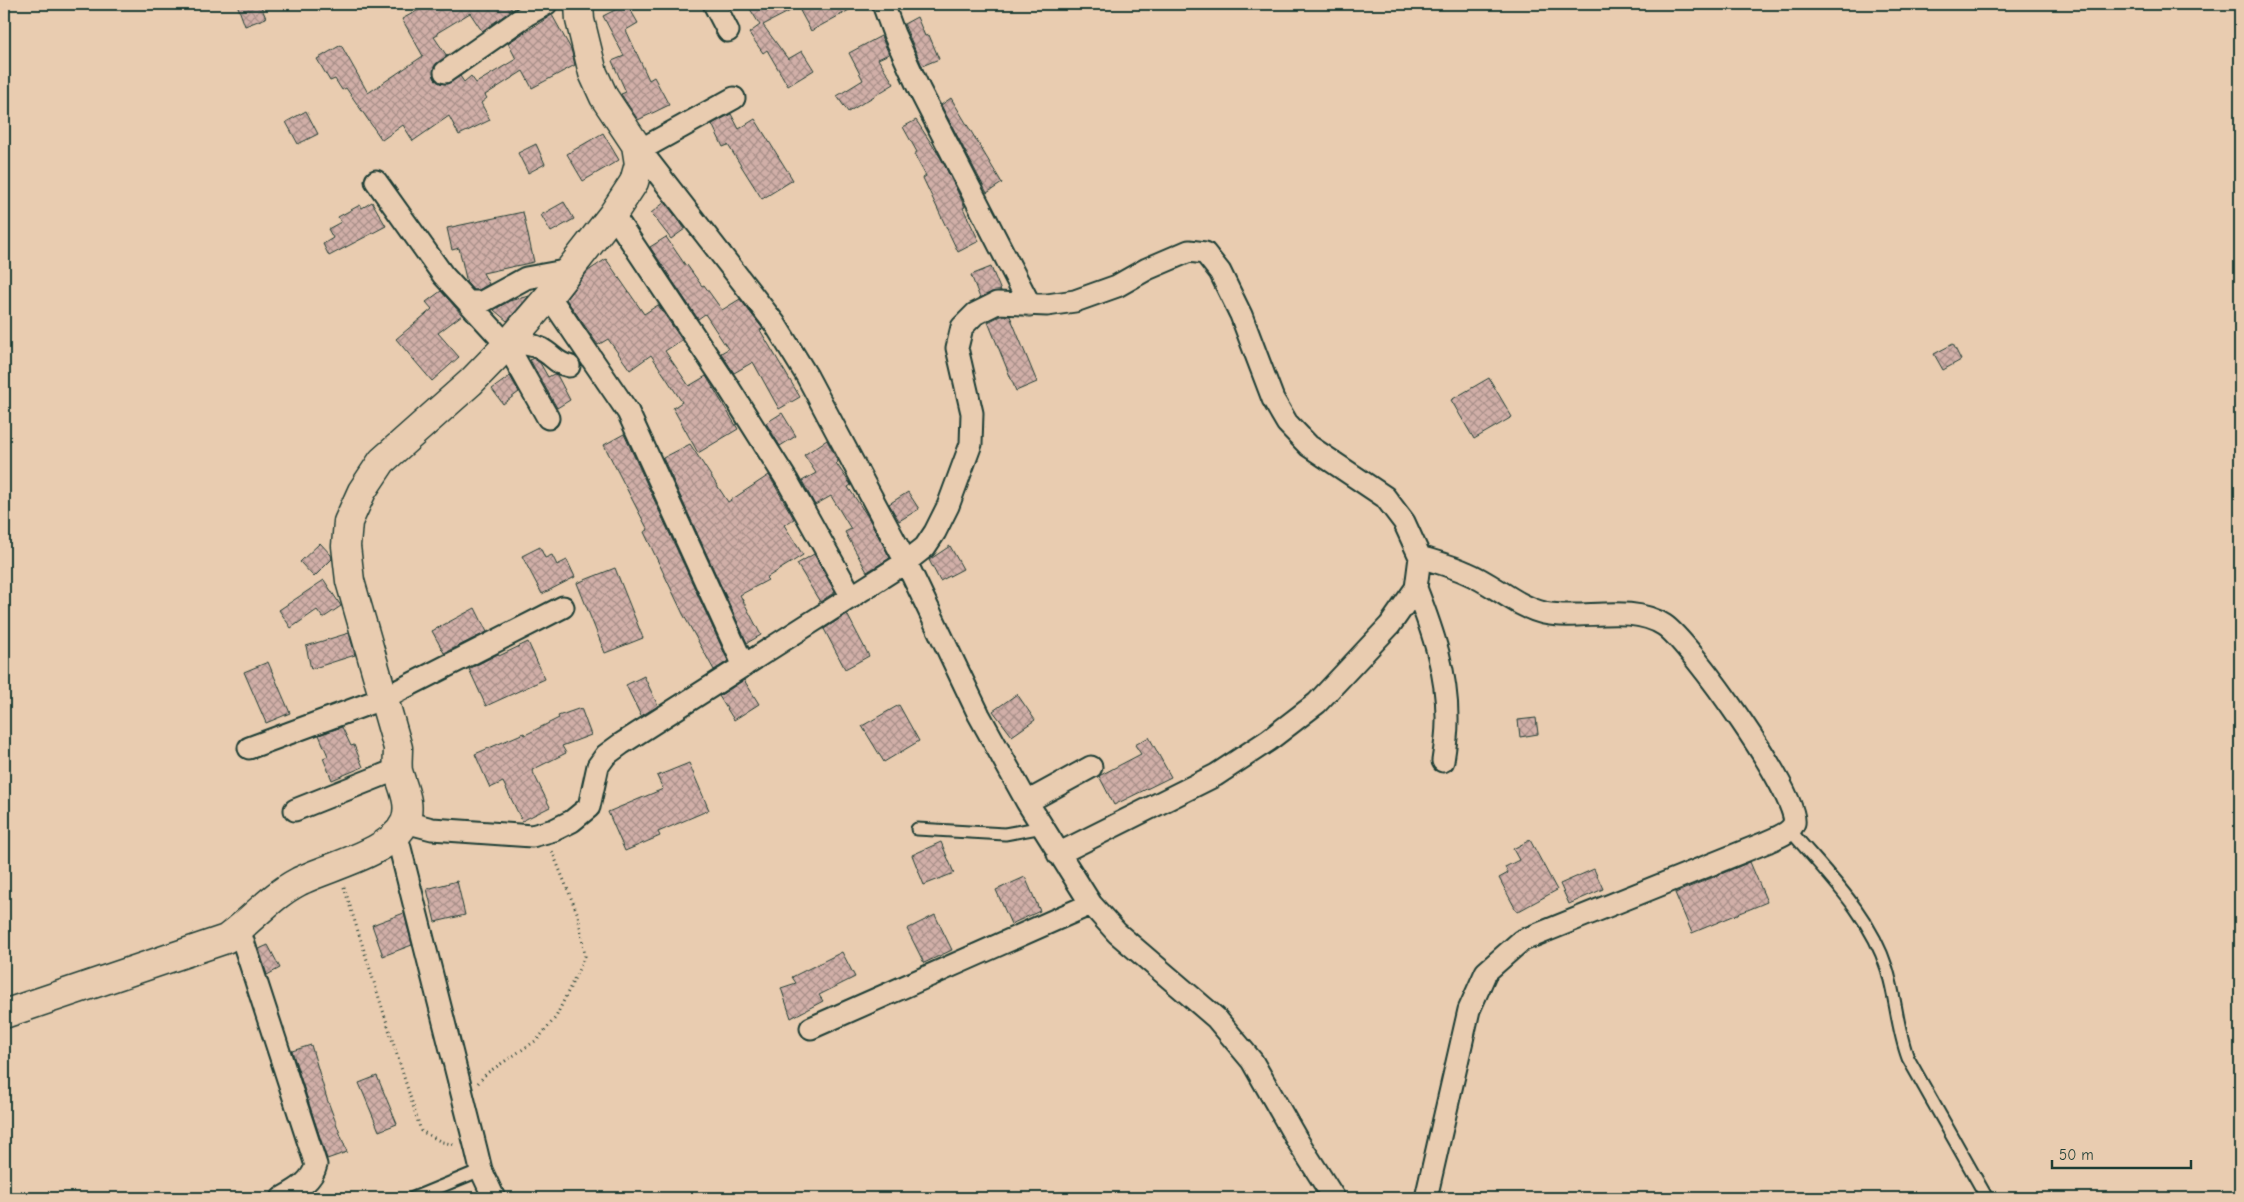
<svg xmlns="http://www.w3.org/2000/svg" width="2244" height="1202" viewBox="0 0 2244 1202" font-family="'Comic Neue',sans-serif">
<defs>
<pattern id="building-cross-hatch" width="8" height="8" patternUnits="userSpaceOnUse" patternTransform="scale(1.25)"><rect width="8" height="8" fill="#d1afa8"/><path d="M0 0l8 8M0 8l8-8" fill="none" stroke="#a9908a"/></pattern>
</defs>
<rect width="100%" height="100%" fill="#e9ccb0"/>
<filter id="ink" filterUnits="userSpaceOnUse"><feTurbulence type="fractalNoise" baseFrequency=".02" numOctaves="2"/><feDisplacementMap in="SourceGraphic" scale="10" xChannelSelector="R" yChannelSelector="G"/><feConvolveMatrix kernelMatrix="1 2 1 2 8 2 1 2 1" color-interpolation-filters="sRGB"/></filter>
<g filter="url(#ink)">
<!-- building -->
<path fill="url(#building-cross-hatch)" stroke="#1f3d34" d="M237,4H260L266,18L245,26Z
M430,4H508L512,10L482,31L470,13L437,33L438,35L434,37L447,56L434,67L435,79L440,83L447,84L460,76L464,82L471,76L476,83L516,59L508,43L552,15L571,49L575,65L532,88L523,71L485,95L487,98L481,103L490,120L459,135L449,116L413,141L403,125L382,140L346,88L342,90L335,79L330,81L317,59L341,45L368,93L423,56L402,19Z
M627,4L638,23L626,30L649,80L654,77L669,105L638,120L621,94L626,92L612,61L624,56L603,16Z
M758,4H860L811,31L798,7L763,25L788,59L802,51L814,70L788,86L767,50L763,53L749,33L760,25L750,9Z
M917,17L925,36L929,35L939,59L922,66L904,24Z
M881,36L889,54L878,59L894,84L848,112L837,96L863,80L849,53Z
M951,98L1002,183L987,193L941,105Z
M306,111L318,134L298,144L286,122Z
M731,114L739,129L755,119L793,180L762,199L728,145L723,147L712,124Z
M916,120L942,160L965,207L963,208L979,241L958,252L923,178L926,176L914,154L917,152L903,127Z
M603,133L619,160L583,181L567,154Z
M536,144L545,164L528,173L518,153Z
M372,202L386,226L329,256L323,244L333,238L328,229L341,222L338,217L360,205L362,208Z
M564,202L574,219L551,232L541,215Z
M665,202L685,229L671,239L651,213Z
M523,212L534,262L483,273L489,284L479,290H473L467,283L459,248L452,250L447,228Z
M666,237L686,266L687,265L702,286L704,285L722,310L740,299L763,329L760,330L800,397L779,409L753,362L734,373L721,353L728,349L705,314L698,319L650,247Z
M606,259L644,314L658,305L682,340L665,351L689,386L706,376L738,429L698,453L673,408L682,402L651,355L630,370L608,339L598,345L566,299L588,271Z
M991,267L1001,291L992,292L980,298L971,275Z
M441,291L462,315L438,333L459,357L432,381L396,339L432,309L426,302Z
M529,296L507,321L494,310L509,301Z
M1000,316H1010L1037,382L1016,391L988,322Z
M1953,344L1961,360L1943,370L1934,354Z
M533,358L540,363L548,377L554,374L557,375L570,400L557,408L530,360Z
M510,376L519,392L503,404L492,389Z
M1489,378L1512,417L1474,439L1451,400Z
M782,413L796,436L780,446L766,423Z
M624,434L728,661L714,670L683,614L644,532L648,530L604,445Z
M827,440L838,462L836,463L851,485L848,487L868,517L890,558L867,572L845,532L851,529L831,496L815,505L802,481L816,473L804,455Z
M690,444L728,502L769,475L794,519L784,525L803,555L766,578L768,580L740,595L761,635L747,643L663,458Z
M908,492L919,509L899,521L889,504Z
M320,543L331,555L332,559L314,577L300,562Z
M950,546L963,569L940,581L929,560Z
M540,547L545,558L552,555L557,565L567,560L575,577L542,594L522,556Z
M814,554L835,592L820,602L797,564Z
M615,568L643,638L605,653L577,583Z
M324,580L341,606L323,618L317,610L291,628L279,610Z
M475,608L487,632L444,653L432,631Z
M847,614L869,656L845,669L824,629Z
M349,633L355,655L311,669L306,646Z
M528,642L545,679L486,706L469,669L498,654L499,656Z
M268,662L290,713L266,723L244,672Z
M644,676L658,706L641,716L626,685Z
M744,680L759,704L734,720L719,696Z
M1017,694L1035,720L1012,736L993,711Z
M899,705L919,741L884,762L862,726Z
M581,708L591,735L562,746L566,753L532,770L550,807L522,821L503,782L490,788L475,754L524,733L525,735L559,718L558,716Z
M1536,718L1538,734L1520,737L1518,720Z
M342,727L351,746L354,745L363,767L332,780L323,758L328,756L319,735Z
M1149,737L1171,777L1114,805L1099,776L1141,754L1135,745Z
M689,763L709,810L658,832L660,836L625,851L608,812L663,789L657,776Z
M1530,840L1557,890L1517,912L1499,878L1508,873L1505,867L1519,860L1513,849Z
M941,842L954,873L924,885L912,855Z
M1750,862L1767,902L1692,933L1675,893Z
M1594,869L1603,889L1569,904L1560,884Z
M1025,877L1040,911L1011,924L996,890Z
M457,881L465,915L435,922L427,889Z
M404,913L412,945L383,956L372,925Z
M935,915L952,950L924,963L907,929Z
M268,945L280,968L267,975L259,949Z
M842,952L855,977L819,995L823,1001L791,1018L781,988L796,983L792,977Z
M311,1045L327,1099L347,1152L327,1159L292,1051Z
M377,1076L397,1124L379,1131L359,1083Z"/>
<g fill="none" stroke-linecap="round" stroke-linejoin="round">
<!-- service casing -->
<g stroke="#1f3d34" stroke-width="15">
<path id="service" d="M917,829L1005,834L1043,827
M1789,829C1825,872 1870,914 1887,969C1896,998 1897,1029 1908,1058L1987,1198
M413,1198L481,1170"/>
</g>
<!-- minor casing -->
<g stroke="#1f3d34" stroke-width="25">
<path id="minor" d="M714,4L728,31
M883,4L894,34L919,89L1030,305
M445,72L528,14L546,4
M636,145L775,324L807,376L906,562L979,715L1027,802L1091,904L1117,933L1216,1018L1252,1061L1297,1140L1334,1198
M640,150L734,98
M376,181L443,275L507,345L548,418
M613,214L727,385L788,482L852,597
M549,296L628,412L744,666
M468,302H482L526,278L570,270
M507,345C521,343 535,343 546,352C555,358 558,364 569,366
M1420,557C1436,562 1452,566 1467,573C1494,584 1515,606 1544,613C1581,621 1630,603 1664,625C1689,641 1801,798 1794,823C1791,833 1775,838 1767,842L1521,941L1486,972L1469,1010L1426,1198
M1416,588C1433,632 1448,675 1447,722C1447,735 1445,748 1443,761
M249,748L384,698L563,607
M1027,802L1091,767
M295,810L398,769
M405,822L432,829L532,836L554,830L572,821L589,807L598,766L606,755L621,744L906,562L925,547L935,532L948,506L971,444L972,413L957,348L962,327L975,314L997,303L1047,305L1075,301L1117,286L1147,269L1189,251L1205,253L1220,272L1241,315L1273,399L1287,423L1309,446L1385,497L1404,522L1420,557L1416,588L1390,625L1317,703L1269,740L1216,775L1058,854
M397,836L476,1149L481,1170L494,1198
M239,929L316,1165C312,1182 296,1190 282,1198
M811,1028L1091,904"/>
</g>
<!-- tertiary casing -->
<g stroke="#1f3d34" stroke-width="31">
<path id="tertiary" d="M4,1014L226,939C251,921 271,896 298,882C326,867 392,853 405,822C412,804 403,789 398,771C397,764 398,755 398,748L350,581L346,546L348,522L362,491L382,461L471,382L507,345L549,296L613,214L634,182L639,164L636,145L604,97L593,73L580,20L579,4"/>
</g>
<!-- path -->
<path stroke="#1f3d34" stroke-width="3" stroke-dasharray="1 4" stroke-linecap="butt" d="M344,887L421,1131L442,1142L456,1145
M478,1083L487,1073L537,1040L556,1017L585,956L578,915L552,851"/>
<!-- service -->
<use href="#service" stroke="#e9ccb0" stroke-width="11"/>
<!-- minor -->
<use href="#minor" stroke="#e9ccb0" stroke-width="21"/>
<!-- tertiary -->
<use href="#tertiary" stroke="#e9ccb0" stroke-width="28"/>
</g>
</g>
<!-- margin -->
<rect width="2244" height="1202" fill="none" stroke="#e9ccb0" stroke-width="20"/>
<rect x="10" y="10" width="2224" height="1182" fill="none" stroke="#1f3d34" stroke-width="2" filter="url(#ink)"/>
<!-- scale -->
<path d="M2052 1160v8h139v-8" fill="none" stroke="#1f3d34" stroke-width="2.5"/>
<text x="2059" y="1160" font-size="15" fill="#1f3d34" stroke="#e9ccb0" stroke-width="4" paint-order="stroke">50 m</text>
</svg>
